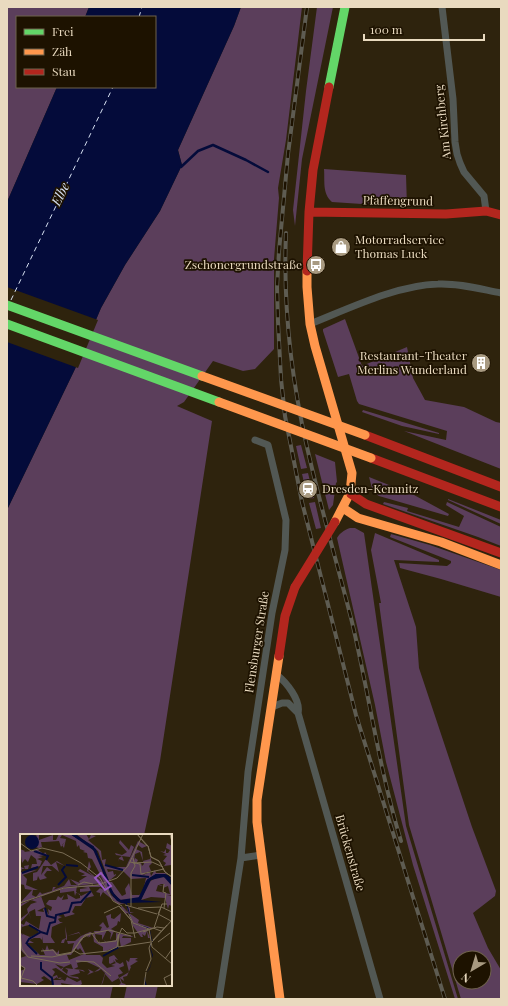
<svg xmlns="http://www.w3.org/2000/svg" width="508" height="1006" viewBox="0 0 508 1006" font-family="'Playfair Display',serif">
<rect width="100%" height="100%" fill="#2e230d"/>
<!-- green -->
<path fill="#5b3e5b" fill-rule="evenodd" d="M7,7H89L85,17H17V87H57L7,202Z
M241,7H302L286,140L278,188L279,198L274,259V349L255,369L243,371L213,361L184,402L177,406L212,421L160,761L144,835H21V985H113L110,999H7V510L75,369L101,308L125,265L160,211L182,165L178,150L234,26Z
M317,7H333L302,159L295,226L293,210L306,91Z
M324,169L406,175L407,207L332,202C322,193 325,181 324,169Z
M345,319L362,366L407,347L413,378L425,400L464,407L496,422L501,423V469L404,431L446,440L447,431L359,404L357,401L349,374L338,377L323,331V329Z
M363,410L439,433V434L402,426L362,412Z
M301,445L307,468L301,469L296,446Z
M315,454L335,462L337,482L336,483L333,505L329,510Z
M308,473L314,498L308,499L302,474Z
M369,477L414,495L449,514L448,516L379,496L373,492Z
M448,499L501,520V524L448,500Z
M315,502L321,528L316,529L309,503Z
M384,502L408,508L407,511L459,527L464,516L446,505L447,502L501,527V546L478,537L383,504Z
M350,528H355L364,533L406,826L458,999H455L413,865L386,762L375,705L337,538C340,533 344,530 350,528Z
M375,533L439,560V562L394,560L416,627L419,668L472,827L496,891L495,896L473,913L488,948L501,970V999H461L409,825L379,603H381L371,550ZM460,958H484V982H460Z
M391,534L430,545L501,570V597L441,579L400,568L399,563L447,566L451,563V561L390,537Z
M127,985H158L155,999H124Z"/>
<!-- water -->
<path fill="#040b3a" d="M89,7H241L234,26L178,150L182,165L160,211L125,265L101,308L75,369L7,510V202L57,87H155V17H85Z"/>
<!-- pier -->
<path fill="#2e230d" d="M7,287L98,320L78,368L7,342Z"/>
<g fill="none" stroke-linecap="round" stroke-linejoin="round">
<!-- stream -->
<path stroke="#040b3a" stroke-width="2.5" d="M181,167L198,151L213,145L246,160L268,172"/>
<!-- ferry -->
<path stroke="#d7e1f2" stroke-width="1" stroke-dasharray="5 4" stroke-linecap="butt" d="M139,17L142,7
M11,300L113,87"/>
<!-- street -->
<path stroke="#525854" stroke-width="7" d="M442,7L453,99L455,142L457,154L460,163L464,172L484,196L486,211
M310,324C348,309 397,285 438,284C459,283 480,289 501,293
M277,675C286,682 301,700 298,713L380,999
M272,707L282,703H288L298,713
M241,858L261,855
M219,999L241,858L248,772L272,613L285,550L286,520L268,445L255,440"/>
<!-- fast -->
<path stroke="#63d668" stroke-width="9" d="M329,87L345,7"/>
<!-- slow -->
<path stroke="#ff974d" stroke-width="9" d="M307,271V287L310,324L315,346L352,473L350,493L335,522
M343,508L358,518L441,542L501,565
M279,656L257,800V822L280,999"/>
<!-- jam -->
<path stroke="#b3261e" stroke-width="9" d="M309,212L446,214L486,211L501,215
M307,271L309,212L313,170L329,87
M365,435L501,487
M371,458L501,507
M351,494L366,504L501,553
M279,656L285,616L295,587"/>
<!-- rail casing -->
<g stroke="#5e5c52" stroke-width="4">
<path id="rail" d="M307,7L288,154L279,251L277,287L278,322L281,379L285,416L302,502L356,715L445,999
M286,233C283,305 291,377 307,447C320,505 337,563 352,622C369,694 379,769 401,841"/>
</g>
<!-- rail -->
<use href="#rail" stroke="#1d1200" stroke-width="2.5" stroke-dasharray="8" stroke-linecap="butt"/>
<!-- fast-bridge -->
<path stroke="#63d668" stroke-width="9" d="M7,305L202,376
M7,324L219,402"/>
<!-- slow-bridge -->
<path stroke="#ff974d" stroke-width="9" d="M202,376L365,435
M219,402L371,458"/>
<!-- jam-bridge -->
<path stroke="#b3261e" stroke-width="9" d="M295,587L335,522"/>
</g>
<!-- icons -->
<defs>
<g id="shop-disc" transform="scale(1)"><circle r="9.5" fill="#a89a81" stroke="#1d1200"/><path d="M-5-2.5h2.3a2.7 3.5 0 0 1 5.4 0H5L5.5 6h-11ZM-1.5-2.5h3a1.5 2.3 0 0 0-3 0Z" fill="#fff"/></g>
<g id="bus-disc" transform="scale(1)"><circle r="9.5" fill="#a89a81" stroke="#1d1200"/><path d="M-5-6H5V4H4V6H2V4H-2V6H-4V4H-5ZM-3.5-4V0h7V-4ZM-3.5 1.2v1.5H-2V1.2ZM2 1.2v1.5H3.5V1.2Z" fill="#fff"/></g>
<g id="building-disc" transform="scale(1)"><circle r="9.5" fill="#a89a81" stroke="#1d1200"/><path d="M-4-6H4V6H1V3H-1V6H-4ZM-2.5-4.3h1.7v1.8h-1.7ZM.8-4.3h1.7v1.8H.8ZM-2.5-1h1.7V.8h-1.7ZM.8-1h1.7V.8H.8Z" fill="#fff"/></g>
<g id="station-disc" transform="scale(1)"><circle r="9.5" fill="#a89a81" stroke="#1d1200"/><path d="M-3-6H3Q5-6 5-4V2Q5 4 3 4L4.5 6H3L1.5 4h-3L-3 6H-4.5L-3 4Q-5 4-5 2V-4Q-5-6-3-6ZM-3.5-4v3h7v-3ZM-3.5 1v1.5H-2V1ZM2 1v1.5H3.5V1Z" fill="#fff"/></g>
</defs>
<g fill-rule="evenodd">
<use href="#shop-disc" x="341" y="247"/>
<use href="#bus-disc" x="316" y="265"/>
<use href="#building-disc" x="481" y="363"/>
<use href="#station-disc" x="308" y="489"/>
</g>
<g text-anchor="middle" stroke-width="3.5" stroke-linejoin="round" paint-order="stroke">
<!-- street labels -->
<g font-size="12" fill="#e9dabf" stroke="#1d1200">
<text transform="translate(443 122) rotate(-96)" y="4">Am Kirchberg</text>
<text transform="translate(398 201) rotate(1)" y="4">Pfaffengrund</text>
<text transform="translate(257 642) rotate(-81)" y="4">Flensburger Straße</text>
<text transform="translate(350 853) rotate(74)" y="4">Brückenstraße</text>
</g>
<!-- poi labels -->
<g font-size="12" fill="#e9dabf" stroke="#1d1200" text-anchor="start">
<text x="355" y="244">Motorradservice<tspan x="355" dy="14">Thomas Luck</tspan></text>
<text x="302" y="269" text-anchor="end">Zschonergrundstraße</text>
<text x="467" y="360" text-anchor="end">Restaurant-Theater<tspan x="467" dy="14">Merlins Wunderland</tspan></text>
<text x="322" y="493">Dresden-Kemnitz</text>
</g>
<!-- water labels -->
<g font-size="13" font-style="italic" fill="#d7e1f2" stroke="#1d1200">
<text transform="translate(60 194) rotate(-64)" y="5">Elbe</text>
</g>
</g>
<!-- overview -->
<g transform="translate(20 834)">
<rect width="152" height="152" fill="#2e230d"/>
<path d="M16,0H19V6L33,1V6H36L39,0H50L68,11L76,19L91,61L100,69L106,70H98L83,58L80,63V59L76,58L80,54L86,57L84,48L72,25L68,24L67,19L63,18L65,17L60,15L59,11L57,13L56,7L42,1L40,4L46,5L44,14L42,11L45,8L41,13L39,7L25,8V13V8H21L22,13L19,14L15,13L18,8ZM56,0H66L69,5L71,1L76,2L68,6L81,17L82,26L86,25L85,30L91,33H106L118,7L127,12L122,14L118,11L116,15L122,18L123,27L130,25V22L132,29L129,32L131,37L125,39L123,41L130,38L131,42L135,36L136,39H145L147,40L131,43L124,53L126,44L111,45L103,37L87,35L88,38L93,37L94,41L96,40V41L89,47L78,17ZM120,18L124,30L122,32L121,29L116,30L118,26L115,24L114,27L115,20ZM100,6L109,16L111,11L114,13L110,23L102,22L104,27L99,25L98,28L99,24L102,22L96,21L95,19L102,21L107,18L99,9ZM147,9L152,12V25L151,31L144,32L146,29L143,27L147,22L143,21L146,20L140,17L144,18L146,15V19H148L150,16L146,14ZM0,15L5,17L4,18L18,16L24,20L25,18L27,21L18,22L23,23L17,25L22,27L20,32L11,34L12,30H17L16,25L11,21L8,28L5,25L2,29ZM26,25L31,31L37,27L45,32L36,28L39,38L32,32H23L21,41L27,33L32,37H27L24,41L27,44L20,46L18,42L17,46L13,47V39L17,38ZM69,27L71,33L68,37L83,49L46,53L0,69L12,56L5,55L4,51L0,50L1,33L5,35L4,32L9,31L8,35H2L1,38L17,36L3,41L7,45L6,51L18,56H13L12,61L16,63L20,58L22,60L32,57L33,53H36L33,56L44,52L49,45L51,51H57L50,45L60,49L59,47L67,42H61L65,40L58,37L60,35L73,42L67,37ZM139,42L147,44L152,52V61H147L152,62V72L149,71L148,75L145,64L131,63L121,66L129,48ZM139,50H144L143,54L148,52L150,60L136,57L138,51L143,52ZM89,48H92L102,62L106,60L105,55L109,49L112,61H119L123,59L118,65L100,66L92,58ZM83,50L80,53H69L71,57L60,58V55L68,54L57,52L56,58L61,62L71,57L74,62L66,64L61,72H55L52,78L55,80L45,83L43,79L38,82L42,83L38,85L40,88H43L32,93L31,103L35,109H23L22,102V106L20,104H14L9,106L14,109H7L20,121H25L22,114L25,117L27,111L29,116L33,115L37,119L39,116V121L51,119L54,109L48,110L47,107H55L61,102L59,99L47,102V106L45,105L44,109H41L42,106L46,104L45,92L47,102L59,98L61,102L70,98L75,100L74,97H80L82,93L79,92L83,88L87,94L89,93L86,82L91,80V84L94,85L101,79L100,88L98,87L97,91L91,95L99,99L94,97L90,106L91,99L87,96L82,106V101L75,100L76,106L79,109V106L80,109L85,108L84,106L86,108L96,106V99L112,102L113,103L103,102L102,104H111V108L101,113L99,103L97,113L83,118V113L74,108L73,100H71L70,103L66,101L70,104L66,102L62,104L69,111L63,105L60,108L66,121H80L83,124L82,129L87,134L95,132L91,131L96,129L93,126L94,128L90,130L89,129V123L94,121L98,126L95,125L96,128L100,130L103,128L104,132L99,134L103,139L98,141L99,144L109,138L106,126L109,128L110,124H118L115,126L118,127L110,132L111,133L107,142L103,143L104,147L100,144L102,149L105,150L106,151H99L101,149L99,144L92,148L85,140L83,148L81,152L85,139L81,135L78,137L74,138L76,141L74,138L67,141L70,138L68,135L74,138L80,134L65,127L57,129L58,133L54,135L63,136L69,130L63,136L65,138L59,136L60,139L49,142L58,143L59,145L50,143L36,134L32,135L35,138L32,143L37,141L38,144L43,143L40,144L45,147L47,143L57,148L61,146L62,150L59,152L41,149L42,152H34L32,150L33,146H43L37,144V143L31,147L24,142L21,144L24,146L17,150L0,148V137L5,135L0,131V124L6,122L0,115V98L3,101L0,85L8,79L7,75L11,70L17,68L11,66L0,73V70L45,54L57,52L76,51ZM40,56V59L54,57L55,62L56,59L60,60V64L56,65L47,60L48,65L42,66L44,61L41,64L38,62L36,66H29L26,70L32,73L31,77L28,75L29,81L25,74L23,75L24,78L17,77L25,73L21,62ZM15,75L16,82H21L19,95L6,87L4,91L0,89L9,79L11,86L9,78ZM9,91L16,94L19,99L10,103L3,100L1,93ZM56,114L58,116L60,114L64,120L49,126L47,121H51ZM35,130L44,133L51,130L53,135L45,134L48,136L47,140L42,136L44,133L41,135ZM102,72L108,78L107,72L110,74V78L114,79H110L102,74L119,86L118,89L133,94H126L130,104H128L127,97L125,102L122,100L123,103H121L113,92L108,79L105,80L101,73Z" fill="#5b3e5b" fill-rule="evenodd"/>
<path d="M50,0H55L76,15L91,56L100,66L120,63L126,47L136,40H145L152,44H150L152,52L144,43L131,46L121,66L142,68L107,69L112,88L114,90L127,93L129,94V95L130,96L132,106L133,107L130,113L133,121V124L130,133L126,140L125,146L127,152L124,150V146L126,140L130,134L133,124L130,114V110L132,108L129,95L127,94L114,90L113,89H112L106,70L97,67L90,58L76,18ZM5 8a7 7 0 1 1 14 0a7 7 0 1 1-14 0Z" fill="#040b3a"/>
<path fill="none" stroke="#040b3a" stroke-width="2" d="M52,0L73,13L88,47M14,17L28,22L26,26M46,31L58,32M85,31L103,36M2,39L18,33M112,41L129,43M88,50L94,62L102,68L119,65L128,46L136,41L147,42L152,50M38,51L46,43L42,36L45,32M25,74L27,82L35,84M9,91L21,98M6,110L9,105L21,98L27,100L30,89L35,88L36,81L49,78L52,69L61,68L71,57M7,110L17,120M83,122L99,113M21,128V135L32,144L33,151"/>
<path fill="none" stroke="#796c54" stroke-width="1" d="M117,0L127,12M117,0L128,12M152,7L150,0L152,8M0,9L11,17L22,14L43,19L61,29L80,44L93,67L102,72M128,12L131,23L139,27L145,38L152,43M128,12L131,23L139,27L145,38L152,43M110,28L120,30L121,40L144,35M113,29L132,28L143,33M58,51L64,48L73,50M0,69L44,54L78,51L97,44L108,32L123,0M105,71L137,80M99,72L111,86M111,72V39L115,32L113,24M118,74L141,73M144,74L146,59L143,58L144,50M84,79L99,72L111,86L115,104M109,80L113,89L129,95L132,113L152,130M151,87L138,80L141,73L152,78M134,94L142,70H147M123,98L137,93L144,94M0,100L2,115L8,123L40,129L50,128M65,101L89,96L111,102M98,101V113L131,108M133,106L147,91M132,108L152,86M138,108L150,99M53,116L60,120L88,117L97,113L99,100M21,117L33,116L37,121L53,118L61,105L71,99L79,109L96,107L102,94L107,99H115L133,94L141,97M52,118L65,101M11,122L32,123L51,119M145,125L152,115M56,127L74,128L91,142M0,131L5,134L1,144L13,147L18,152M126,137L131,125L129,114L131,109M124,152L126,138M147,152L144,144L152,140"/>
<path fill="#9658bf" fill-opacity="0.15" stroke="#9658bf" stroke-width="2" d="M81,39L91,52L85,56L75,44Z"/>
<rect width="152" height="152" fill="none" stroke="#e9dabf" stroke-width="2"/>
</g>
<!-- border -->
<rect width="508" height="1006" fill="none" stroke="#e9dabf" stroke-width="16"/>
<!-- legend -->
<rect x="16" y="16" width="140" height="72" fill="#1d1200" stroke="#6f624c"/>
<rect x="24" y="29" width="20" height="6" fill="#63d668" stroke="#6f624c"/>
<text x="52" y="36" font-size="12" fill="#e9dabf">Frei</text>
<rect x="24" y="49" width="20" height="6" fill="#ff974d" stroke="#6f624c"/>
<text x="52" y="56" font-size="12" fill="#e9dabf">Zäh</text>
<rect x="24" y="69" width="20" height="6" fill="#b3261e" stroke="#6f624c"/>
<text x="52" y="76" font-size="12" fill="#e9dabf">Stau</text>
<!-- north arrow -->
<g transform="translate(472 970) rotate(218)"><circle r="19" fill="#1d1200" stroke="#6f624c"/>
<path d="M0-3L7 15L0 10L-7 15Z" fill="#a89a81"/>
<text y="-6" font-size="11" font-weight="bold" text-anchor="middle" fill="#e9dabf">N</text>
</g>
<!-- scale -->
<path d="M364 34v6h120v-6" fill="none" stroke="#e9dabf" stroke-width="2"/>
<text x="370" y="34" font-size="12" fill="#e9dabf" stroke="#1d1200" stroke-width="3" paint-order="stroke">100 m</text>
</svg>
